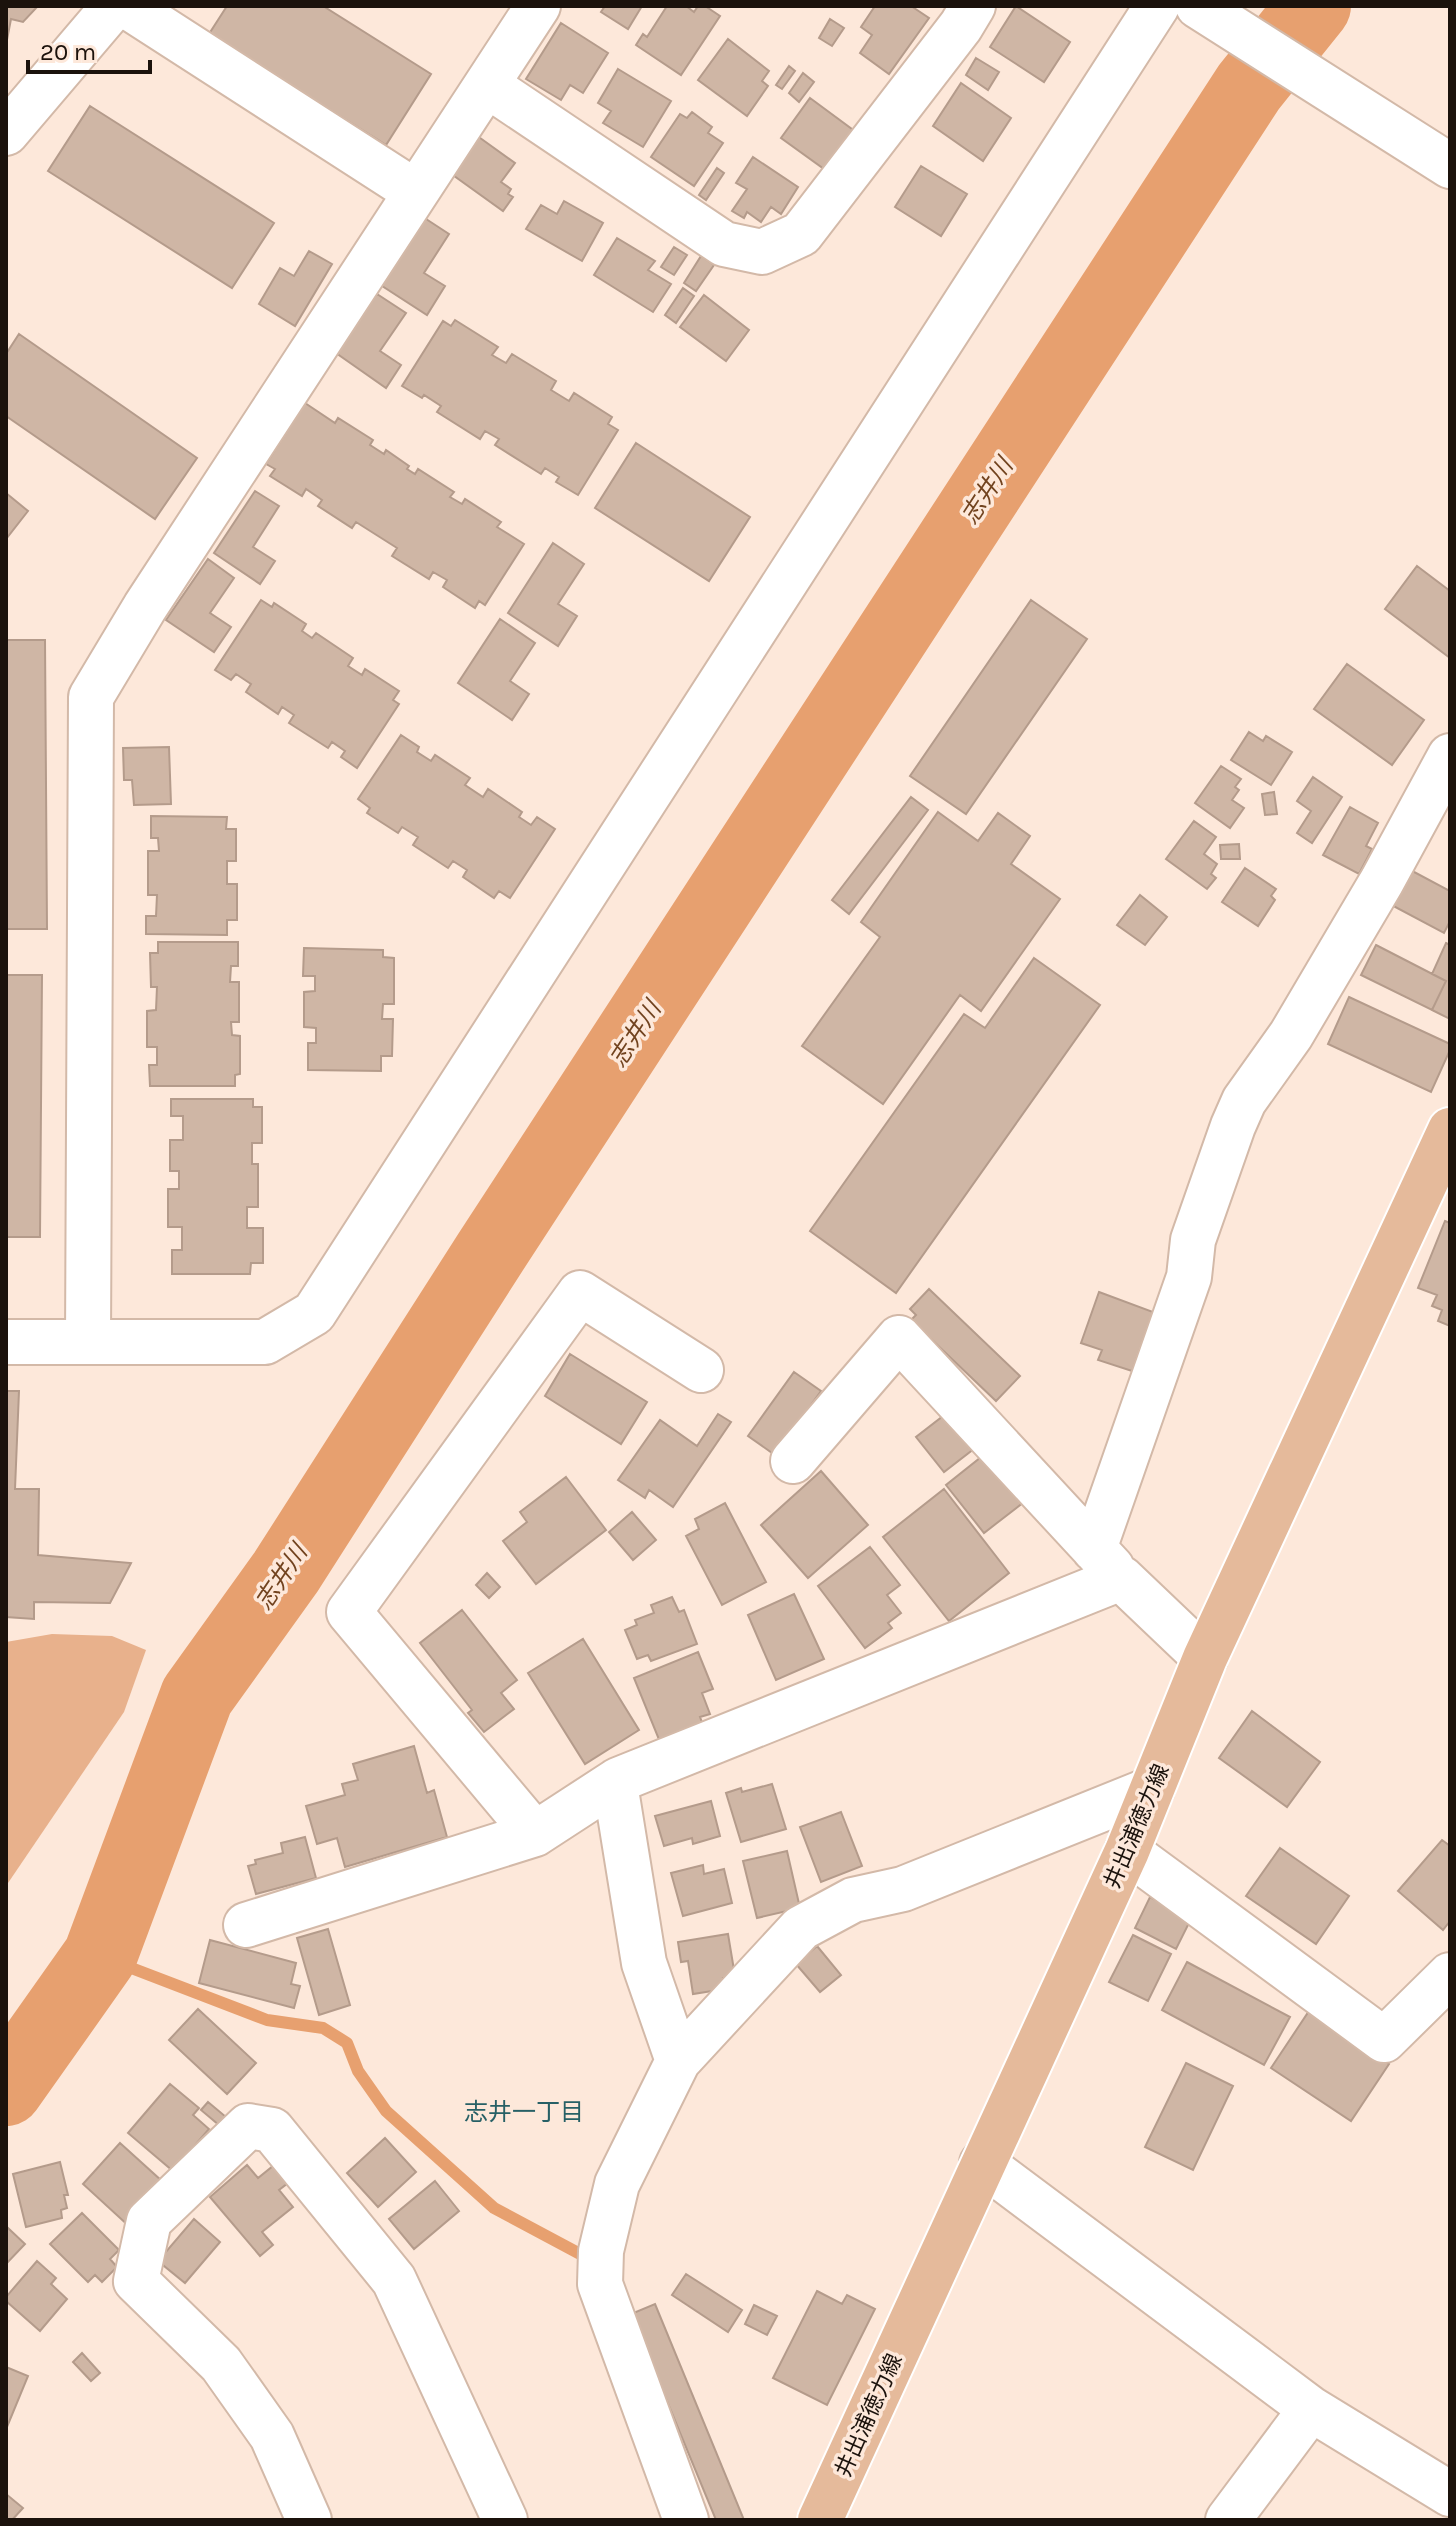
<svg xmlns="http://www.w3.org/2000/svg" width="1456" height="2526" viewBox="0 0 1456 2526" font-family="Karla,'Noto Sans JP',sans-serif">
<rect width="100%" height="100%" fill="#fde8da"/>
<!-- green -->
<path fill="#e8b18c" d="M52,1634L112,1636L146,1650L124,1712L6,1886V1642Z"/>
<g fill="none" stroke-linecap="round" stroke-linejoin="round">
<!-- stream -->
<path stroke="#e7a06f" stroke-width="12" d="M100,1956L267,2020L323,2028L347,2043L358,2071L386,2111L494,2208L582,2255"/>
<!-- river -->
<path stroke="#e7a06f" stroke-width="74" d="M6,2089L100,1956L197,1696L286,1572L490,1253L1249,87L1314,6"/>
</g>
<!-- building -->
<path fill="#cfb6a5" stroke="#b49b8b" stroke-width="2" d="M6,6H38L23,22L11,19L6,45Z
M227,6H323L431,74L386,145L209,34Z
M605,6H642L628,29L601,12Z
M667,6H686L694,12L698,6H705L720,16L681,75L636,45L643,34L647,37Z
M875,6H911L929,18L889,74L860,53L872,35L861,27Z
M1016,6L1070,42L1044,82L990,47Z
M830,19L844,28L832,46L819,38Z
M561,23L608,53L583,93L570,85L561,100L526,79Z
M728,39L769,71L762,81L768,86L747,116L698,80Z
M976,58L999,72L988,90L966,75Z
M789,66L795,71L782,89L776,85Z
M618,69L671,101L643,147L603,123L611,111L598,103Z
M803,73L814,82L799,102L789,93Z
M961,83L1011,118L983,161L933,126Z
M810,98L860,135L831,174L781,138Z
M90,106L274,223L232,288L48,171Z
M692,112L712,127L708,133L723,143L694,186L651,157L680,114L687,118Z
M476,135L515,163L501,182L511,189L508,194L513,197L503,211L450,173Z
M753,157L798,187L781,214L771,207L761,222L747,212L744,218L732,211L747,189L736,183Z
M921,166L967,194L941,236L895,207Z
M717,168L724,173L706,200L699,195Z
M564,201L603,223L582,261L526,229L541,205L557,214Z
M423,217L449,234L424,273L445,286L427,315L379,284Z
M617,238L655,261L648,270L671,284L653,312L594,275Z
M674,247L687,255L674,275L661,267Z
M309,251L332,264L295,326L259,304L280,268L294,276Z
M701,256L714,265L696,291L684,283Z
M683,288L694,296L676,323L665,315Z
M377,294L406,313L380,351L401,365L386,388L336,353Z
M704,295L749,330L726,361L680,327Z
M455,320L498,347L492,355L506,363L512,354L556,381L551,390L569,401L574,393L612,417L608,424L618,430L578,495L556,482L559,477L545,468L541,474L495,445L499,439L485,431L480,439L437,412L441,406L424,395L422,398L402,386L443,321L451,326Z
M19,334L197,458L155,519L6,416V354Z
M305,403L335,423L338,418L373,440L370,445L384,454L386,450L409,466L407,469L415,474L418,469L454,492L450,497L462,504L465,499L501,522L497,527L524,544L485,605L479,601L475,608L443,587L447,580L433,572L429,579L392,556L397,548L356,522L352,528L318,506L322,500L306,489L302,496L270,476L275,469L266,464Z
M636,443L750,517L709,581L595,508Z
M255,491L279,506L253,547L275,561L260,584L214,553Z
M6,493L28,511L6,539Z
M553,543L584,564L558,604L577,616L558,646L508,613Z
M208,559L234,578L210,613L231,627L214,652L166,620Z
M1417,566L1450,591V658L1385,609Z
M261,600L272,607L274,603L306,624L302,631L312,638L316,633L353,658L348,666L362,675L365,669L399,691L393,700L399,704L357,768L341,757L345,751L332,742L328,748L289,723L294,715L282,707L278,714L246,692L251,684L236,674L231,680L215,670Z
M1031,600L1087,639L966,814L910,776Z
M500,619L535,643L510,681L529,694L512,720L458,683Z
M6,640H45L47,929H6Z
M1347,664L1424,720L1392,765L1314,709Z
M1249,732L1263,741L1266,736L1292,752L1271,785L1231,760Z
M401,735L419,747L417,752L431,761L435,755L470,778L465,785L483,797L488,789L522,812L519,817L531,825L537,817L555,829L510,898L499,891L494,898L463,877L467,870L453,861L448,868L413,845L418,837L402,827L398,833L367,813L370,808L358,799Z
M169,747L171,804L134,805L132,780H124L123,748Z
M1221,766L1241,779L1235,787L1239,790L1232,800L1244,808L1230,828L1195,803Z
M1313,777L1342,797L1312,843L1297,833L1311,811L1297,801Z
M1274,792L1277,814L1265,815L1262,794Z
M911,797L928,810L849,914L832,900Z
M1350,807L1378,823L1366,846L1372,849L1359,874L1323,855Z
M938,812L978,841L998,813L1030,836L1011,864L1060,899L981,1011L960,995L883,1104L802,1046L880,937L861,922Z
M151,816L227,817L226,829H236V861H227V884H237V920H227V935L146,934V916H156L157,895H148V851H159L158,838H151Z
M1194,821L1216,837L1204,854L1217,864L1211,874L1216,878L1207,889L1166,859Z
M1239,844L1240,859H1221L1220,845Z
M1401,865L1450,891V921L1444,933L1384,901Z
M1245,868L1276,889L1271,896L1275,900L1258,926L1222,902Z
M1140,895L1167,917L1145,945L1117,925Z
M158,942H238V966H231L230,982H239V1022H231L232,1035L240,1036V1074L235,1075V1086H150L149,1065H157V1047H147V1011L156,1010L157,987H151L150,953H158Z
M1446,943L1450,945V1019L1432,1010L1446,981L1432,974Z
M1376,945L1446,981L1432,1010L1361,975Z
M304,948L383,950V957L394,958V1004H383L382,1019H393L392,1056H381V1071L308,1070V1043H316V1028L304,1027V992L315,991V976H303Z
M1034,958L1100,1005L896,1293L810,1231L964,1014L985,1028Z
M6,975H42L40,1237H6Z
M1349,997L1450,1044V1050L1431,1092L1328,1044Z
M171,1099H253V1107H262V1143H252V1164H258V1207H247V1228H263V1263H251L250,1274H172V1250H182V1227H168V1189H179V1171H170V1140H183V1116H171Z
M1445,1221L1450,1223V1326L1438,1321L1442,1310L1432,1306L1437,1295L1418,1288Z
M929,1289L1020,1376L996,1401L911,1320L916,1315L910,1309Z
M1099,1292L1153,1312L1132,1371L1098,1360L1102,1350L1081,1343Z
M570,1354L647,1402L621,1444L545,1396Z
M794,1372L821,1391L775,1455L748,1436Z
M6,1391H19L15,1489H39L38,1555L131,1563L110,1603L34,1602V1619L6,1617Z
M947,1413L975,1448L944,1472L916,1437Z
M718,1414L731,1422L673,1507L649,1490L645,1498L618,1480L660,1420L697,1446Z
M985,1454L1024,1502L984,1533L946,1485Z
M821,1471L868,1525L808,1578L761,1525Z
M566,1477L606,1530L536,1584L503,1541L527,1522L520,1512Z
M944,1489L1009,1573L949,1621L883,1537Z
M725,1503L766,1582L722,1605L686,1536L699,1529L695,1519Z
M632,1512L656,1540L633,1560L609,1532Z
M870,1547L900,1585L887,1595L901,1613L888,1623L892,1628L865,1648L818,1586Z
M487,1573L500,1587L489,1598L476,1585Z
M794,1594L824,1659L776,1680L748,1615Z
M672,1597L679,1612L684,1610L697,1644L651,1661L648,1655L637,1659L625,1630L637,1625L635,1620L654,1613L651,1605Z
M462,1610L517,1680L501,1693L514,1709L484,1732L468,1713L472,1710L420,1643Z
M583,1639L639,1730L585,1764L528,1673Z
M698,1652L713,1689L702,1693L710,1714L700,1717L703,1725L660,1742L634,1678Z
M1252,1711L1320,1762L1287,1807L1219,1758Z
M414,1746L427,1793L434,1790L447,1837L345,1867L337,1838L317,1844L306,1806L345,1795L342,1784L358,1780L353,1764Z
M772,1784L786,1829L741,1842L726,1793L741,1788L742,1792Z
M711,1801L720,1836L693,1844L692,1838L664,1846L655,1816Z
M841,1812L862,1866L821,1882L800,1827Z
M305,1837L316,1878L256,1894L248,1866L256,1864L255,1860L283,1853L281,1843Z
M1442,1840L1450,1846V1921L1443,1930L1398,1891Z
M1280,1848L1349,1896L1316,1944L1246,1896Z
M787,1851L800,1908L757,1918L743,1861Z
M703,1865L704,1874L724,1869L732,1903L683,1916L671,1873Z
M1150,1897L1191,1919L1176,1949L1135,1928Z
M328,1929L350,2005L319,2015L297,1938Z
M728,1934L735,1976L723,1978L725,1989L693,1994L688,1961L681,1962L678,1942Z
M1133,1935L1171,1954L1148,2001L1109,1982Z
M210,1940L296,1963L291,1984L300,1986L294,2008L199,1983Z
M817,1946L841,1975L820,1992L796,1964Z
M1187,1962L1290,2017L1264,2065L1162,2010Z
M198,2009L256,2063L227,2094L169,2040Z
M1309,2011L1389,2064L1351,2121L1271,2068Z
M1186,2063L1233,2086L1193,2170L1145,2147Z
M170,2084L199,2108L193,2115L209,2129L173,2171L128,2133Z
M208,2102L226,2117L219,2125L201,2110Z
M385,2138L416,2172L378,2207L347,2173Z
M120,2143L163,2182L131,2228L83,2184Z
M60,2162L68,2195H64L67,2208L61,2210L62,2218L26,2227L13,2174Z
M247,2165L258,2178L273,2166L288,2183L279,2190L293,2207L262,2232L273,2245L260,2256L210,2197Z
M435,2181L459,2211L414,2249L389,2219Z
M82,2213L119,2250L110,2259L117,2267L102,2282L95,2275L88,2282L50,2244Z
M194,2219L220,2242L185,2283L158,2261Z
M8,2228L25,2244L6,2264V2230Z
M37,2261L56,2278L51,2284L67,2299L40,2331L6,2301V2297Z
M686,2274L742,2310L728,2332L672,2295Z
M817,2291L842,2304L847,2295L875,2309L827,2405L773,2378Z
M655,2304L744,2520H716L631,2314Z
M754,2305L777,2316L767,2335L745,2324Z
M82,2353L100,2373L91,2381L73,2362Z
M6,2367L28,2376L7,2427L6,2426Z
M6,2494L23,2508L12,2520H6Z"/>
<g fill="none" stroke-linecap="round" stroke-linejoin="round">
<!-- minor casing -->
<g stroke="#d3b9a8" stroke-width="48">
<path id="minor" d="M127,6L411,189L415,194
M1198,6L1450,166
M487,85L724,244L762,252L801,234L961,26L973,6
M6,133L114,6
M88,1341L91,697L145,607L538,6
M6,1342H265L314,1313L1157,6
M793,1461L899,1338L1112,1568
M1094,1549L1189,1277L1193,1240L1233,1126L1244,1101L1291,1035L1382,881L1450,756
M535,1834L349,1612L580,1293L701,1370
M1127,1851L1384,2040L1450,1975
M246,1925L535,1834L618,1780
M678,2061L644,1963L616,1790L618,1780L1121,1578L1205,1658
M982,2163L1311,2409L1450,2494
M309,2520L272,2436L221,2364L136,2281L149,2221L248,2126L272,2130L394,2280L505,2520
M686,2520L600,2284L601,2251L617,2184L678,2061L801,1928L853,1900L903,1889L1152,1789
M1228,2520L1311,2409"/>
</g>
<!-- major casing -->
<g stroke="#fff" stroke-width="48">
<path id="major" d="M820,2520L1127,1851L1205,1658L1450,1130"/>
</g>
<!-- minor -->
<use href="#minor" stroke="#fff" stroke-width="44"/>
<!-- major -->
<use href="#major" stroke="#e5ba9b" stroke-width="44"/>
</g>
<g text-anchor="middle" stroke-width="7" stroke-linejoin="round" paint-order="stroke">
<!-- street labels -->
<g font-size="22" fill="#1b120c" stroke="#fde8da">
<text transform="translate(1136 1826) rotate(-67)" y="8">井出浦徳力線</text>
<text transform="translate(868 2415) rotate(-66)" y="8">井出浦徳力線</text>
</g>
<!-- water labels -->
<g font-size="24" font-style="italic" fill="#72431f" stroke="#fde8da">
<text transform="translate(987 491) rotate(-57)" y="8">志井川</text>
<text transform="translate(635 1034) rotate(-57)" y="8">志井川</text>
<text transform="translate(281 1577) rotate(-56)" y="8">志井川</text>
</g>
<!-- neighbourhood labels -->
<g font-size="24" fill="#276066" stroke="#fde8da">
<text x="524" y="2120">志井一丁目</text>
</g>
</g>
<!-- border -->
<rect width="1456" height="2526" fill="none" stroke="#1b120c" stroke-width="16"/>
<!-- scale -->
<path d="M28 60v12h122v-12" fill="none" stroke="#1b120c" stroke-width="4"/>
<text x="40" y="60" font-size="24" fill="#1b120c" stroke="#fde8da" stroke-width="6" paint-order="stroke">20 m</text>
</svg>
